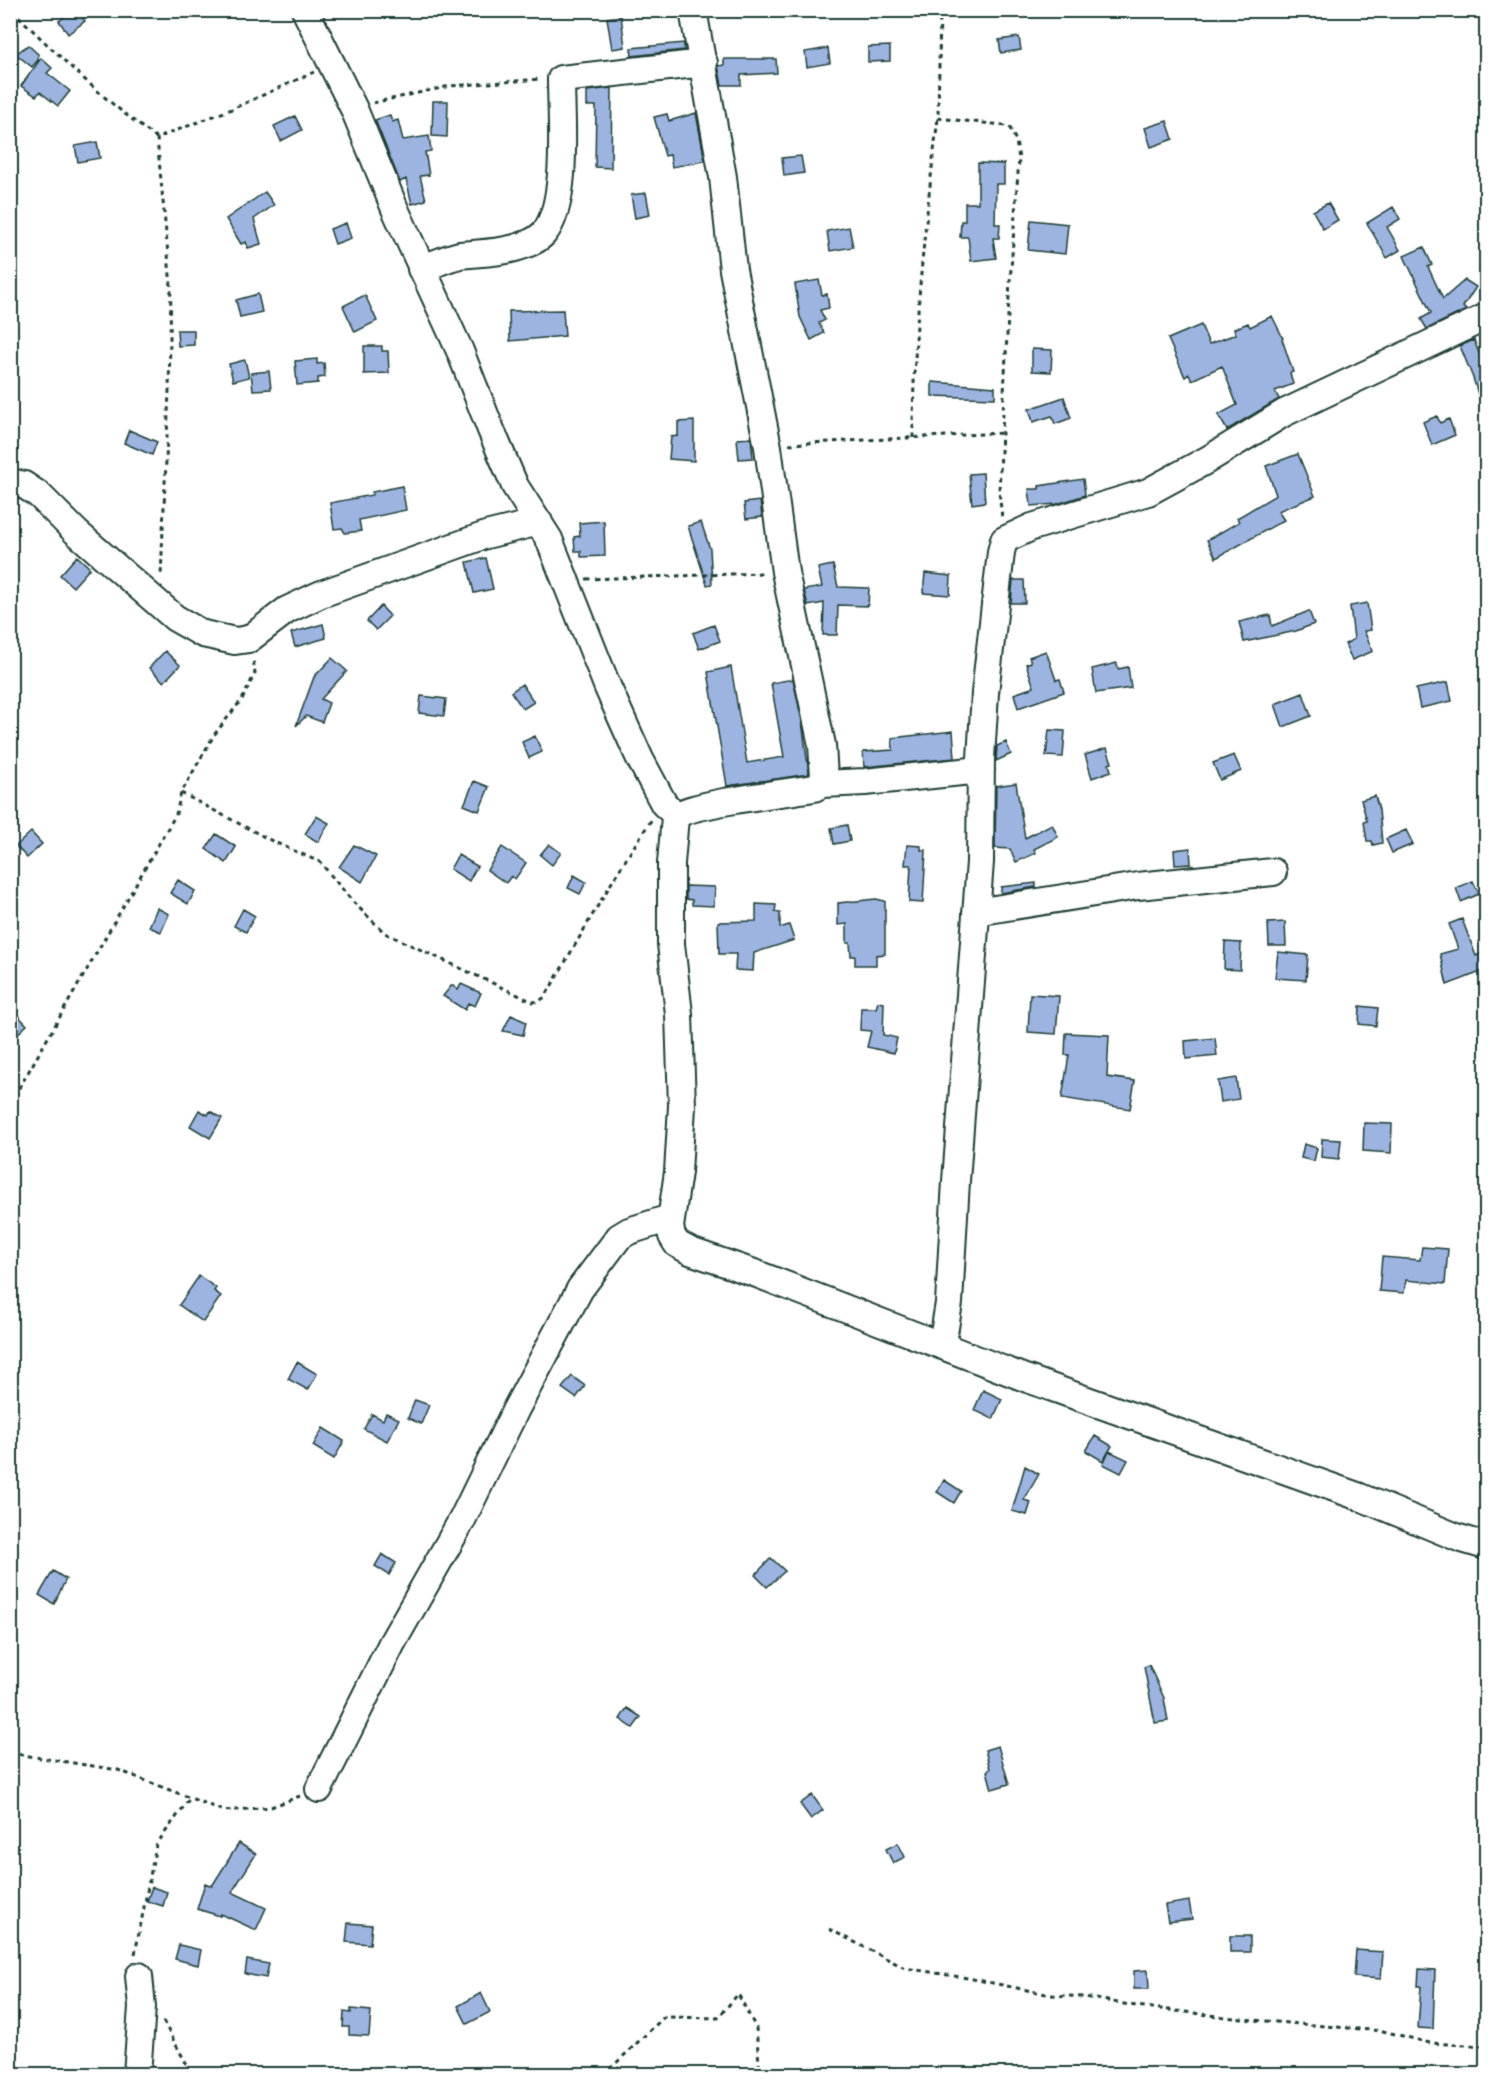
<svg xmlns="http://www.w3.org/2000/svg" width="1497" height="2085" viewBox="0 0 1497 2085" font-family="'Indie Flower',sans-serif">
<rect width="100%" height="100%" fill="#fff"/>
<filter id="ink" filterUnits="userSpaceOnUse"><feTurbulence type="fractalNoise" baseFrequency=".0167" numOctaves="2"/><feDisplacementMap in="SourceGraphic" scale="12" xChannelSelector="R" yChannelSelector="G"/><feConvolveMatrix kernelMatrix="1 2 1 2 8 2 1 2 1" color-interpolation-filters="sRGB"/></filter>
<g filter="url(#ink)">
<!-- building -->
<path fill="#9db4e1" stroke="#1f3d34" stroke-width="1.5" d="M73,10H77L85,21L68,34L59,21Z
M621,16L625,47L612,49L607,18Z
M1019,37L1021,50L1001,53L999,40Z
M684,43V50L632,56L631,48Z
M28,45L38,54V60L32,67L16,54Z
M890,46V61L868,62V47Z
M828,48L830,63L807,67L805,52Z
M41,58L52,68L47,73L70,91L58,106L40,92L36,96L21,86Z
M724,59H776L777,73L741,75V85H722L718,66L724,65Z
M612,88L611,168L595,167L596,106H587V91Z
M433,101H448L447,137L432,136Z
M696,113L705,161L672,167L670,155L665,156L654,117L667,114L669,121Z
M390,115L392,122L398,120L403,140L429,136L431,151L425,152L429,175L420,176L426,200L412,204L406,179L400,182L375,120Z
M295,116L302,130L281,141L274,126Z
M1167,121L1173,139L1151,147L1145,128Z
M97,142L100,158L78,162L75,146Z
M801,156L804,173L784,176L782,158Z
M978,163L1004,164V184H996L995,224H1000L999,238H993L996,258L971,261L968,237H960L961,221H965V203H978Z
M265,192L274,205L254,219L261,244L248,248L246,242L241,244L226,219Z
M646,193L650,215L635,218L631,195Z
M1328,203L1338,220L1323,229L1313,211Z
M1393,207L1400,219L1387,227L1400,250L1387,258L1367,223Z
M1031,220L1068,224L1065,254L1028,250Z
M346,223L351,238L335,244L330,229Z
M849,227L853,247L830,251L827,231Z
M1424,247L1432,265L1428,267L1443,299L1465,280L1476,287L1463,307L1466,310L1427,329L1421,319L1431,313L1404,256Z
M819,280L822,295L827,294L829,308L820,310L825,320L819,323L824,333L811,340L800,317L795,284Z
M258,294L262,312L240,317L236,300Z
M365,295L377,321L355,332L343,306Z
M563,310L565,336L510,341L509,311Z
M1272,316L1283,338L1282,339L1293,372L1290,373L1293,384L1275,391L1279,399L1227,430L1218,415L1237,405L1222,366L1192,380L1189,374L1185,377L1168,339L1201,325L1209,344L1236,334L1234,329L1248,323L1250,327Z
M177,330H194V345L178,346Z
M1474,340L1486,372V410H1483L1473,378L1460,346Z
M364,346H382V351H388L389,373L364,374Z
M1032,349L1052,350L1051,372L1032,371Z
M317,359V364L324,363L325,377L318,378V383L297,385L295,361Z
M245,360L249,377L233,381L229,364Z
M269,371L271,389L253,390L251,373Z
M932,382L995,387V398L932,396Z
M1064,397L1071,418L1055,424L1052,416L1033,422L1029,409Z
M1437,416L1440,423L1449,419L1455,435L1432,445L1423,422Z
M694,421V461L669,459L671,437L678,436V422Z
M129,430L157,442L152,455L124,443Z
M751,438L753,458L739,459L737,439Z
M1298,454L1315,496L1278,511L1284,520L1216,558L1207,540L1239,522L1237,518L1276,495L1266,466Z
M983,473L985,502L972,504L969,474Z
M1083,479L1085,495L1057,504L1031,506L1029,489H1039V486Z
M402,486L406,510L359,520L361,531L345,533L342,528L334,529L330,503L372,495V492Z
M760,501L762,517L746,519L744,503Z
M604,521L605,556L581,557V551H575L574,537L580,536L579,523Z
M701,522L710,549L712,584L707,585L688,526Z
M77,556L90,568L73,587L60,575Z
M486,558L493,589L474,593L467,562Z
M833,565L838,587L869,588L868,606L838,605L837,635H823L824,603L808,606L804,590L822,587L818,568Z
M925,573L951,576L950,595L923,593Z
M1013,580H1024L1025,603H1011Z
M1367,603L1371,630L1364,631L1373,651L1352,660L1345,644L1354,639L1350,606Z
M381,606L390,616L376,630L367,621Z
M1309,611L1314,624L1296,631L1244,642L1239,622L1270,615L1272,626Z
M323,624L326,638L295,647L291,633Z
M714,625L720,641L699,649L693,633Z
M165,651L180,665L164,682L149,668Z
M1046,651L1056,680L1060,679L1064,692L1018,708L1014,694L1034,687L1026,664L1031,662L1029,657Z
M332,658L347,671L321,699L329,703L322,722L306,716L296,726L314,677Z
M1117,663L1118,669L1128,667L1131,688L1096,693L1092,669Z
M731,667L747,763L784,757L771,683L793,679L802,721L809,774L727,786L708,672Z
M1448,682L1452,701L1420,708L1416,689Z
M522,684L534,702L523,709L511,692Z
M1303,693L1311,716L1283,727L1275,704Z
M421,696L446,699L444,716L419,713Z
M1049,730L1065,731L1063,757L1046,756Z
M953,731L955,758L864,767L863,752L893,750L892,738Z
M535,736L542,752L529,758L522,742Z
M1006,742L1011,754L996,761L997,746Z
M1107,748L1112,763L1109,764L1111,771L1092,778L1085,755Z
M1234,755L1241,771L1220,780L1213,763Z
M474,781L489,787L479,811L464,805Z
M1016,783L1025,838L1052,824L1058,837L1034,849L1036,853L1016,862L1010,849L995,848L996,786Z
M1375,796L1379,810L1382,843L1373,845L1372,841H1367L1364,822L1367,821L1361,800Z
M316,816L329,823L318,842L305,834Z
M847,825L850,841L834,844L831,828Z
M1406,830L1413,844L1392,853L1386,839Z
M31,832L42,844L27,858L16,846Z
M216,834L236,847L226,863L206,849Z
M549,844L561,853L552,865L540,855Z
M354,845L376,856L362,882L339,867Z
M907,845L921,846V850H926L923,903L909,902L911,865H905Z
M502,847L526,863L515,879L511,876L506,883L487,870Z
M1190,848L1191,864L1175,865L1174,850Z
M458,855L477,866L469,881L450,869Z
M574,875L586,882L580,894L568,888Z
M178,880L195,891L188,904L170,893Z
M1473,881L1479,894L1461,902L1456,888Z
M1036,883V887L1001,893V887Z
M686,886L715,887L714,906L692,905V900L686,899Z
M876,899L885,901V954L876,955V965H855V956H851L850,943H847V924L838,925V903Z
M756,904L776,905L775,912L780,913V928L789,925L794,940L754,953L753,971L735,970L736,954H719L718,922L756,921Z
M157,908L169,914L161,932L149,927Z
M243,909L255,916L246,932L234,926Z
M1462,919L1476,956L1486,951V970L1447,985L1440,954L1458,949L1449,924Z
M1285,922L1286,946H1269L1268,923Z
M1225,942L1241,943L1240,970L1224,969Z
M1278,952L1308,955L1306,980L1275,978Z
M461,984L481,993L475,1006L468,1003L465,1010L443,996L452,985L458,990Z
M1030,994L1059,996L1056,1034L1028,1032Z
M878,1002L884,1003L883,1035L897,1038L894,1053L867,1047L871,1031L860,1030L861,1008H876Z
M1360,1006L1378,1008L1376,1026L1359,1024Z
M10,1007L27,1025L10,1041Z
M511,1015L526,1022L523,1035L503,1031Z
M1066,1033L1109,1035L1107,1077L1135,1081L1130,1109L1062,1098L1069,1055H1065Z
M1215,1038L1217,1056L1186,1059L1185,1041Z
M1236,1078L1239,1099L1221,1102L1218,1081Z
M199,1110L208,1115L210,1111L222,1118L210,1138L190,1126Z
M1364,1123L1392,1124L1391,1153L1363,1151Z
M1322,1139L1341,1140L1339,1159L1321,1157Z
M1304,1144L1317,1148L1314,1161L1301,1158Z
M1422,1247L1448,1249L1445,1284L1406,1280L1404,1293L1379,1291L1382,1257L1420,1260Z
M199,1276L216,1288L214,1291L221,1296L203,1322L179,1305Z
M297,1362L317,1374L308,1390L288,1379Z
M572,1376L585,1386L576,1398L562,1388Z
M983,1390L1002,1399L993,1419L974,1410Z
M415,1400L429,1405L421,1424L408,1418Z
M386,1413L399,1419L387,1441L364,1429L372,1414L383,1420Z
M323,1428L344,1441L334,1459L313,1446Z
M1095,1436L1112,1446L1103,1461L1086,1451Z
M1109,1451L1128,1460L1121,1473L1103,1464Z
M1025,1466L1039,1474L1024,1500L1031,1502L1027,1515L1012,1511Z
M944,1480L961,1491L954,1503L937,1492Z
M382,1554L396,1563L389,1575L375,1566Z
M771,1558L785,1571L767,1587L755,1575Z
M53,1571L66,1579L54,1604L39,1595Z
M1149,1665L1164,1698L1168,1721L1155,1723L1144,1667Z
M627,1708L641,1717L633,1728L620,1719Z
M998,1746L1009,1784L992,1789L987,1771L990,1769L985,1750Z
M812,1795L823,1810L811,1819L800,1804Z
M239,1843L256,1854L232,1892L266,1908L256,1930L221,1914L220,1916L197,1909L205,1883L212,1886Z
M898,1843L905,1857L893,1863L886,1849Z
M152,1887L167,1892L163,1906L147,1901Z
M1189,1901L1192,1919L1168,1922L1165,1905Z
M348,1923L372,1925L370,1944L346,1942Z
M1230,1936H1250V1952H1230Z
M179,1945L201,1950L198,1965L175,1959Z
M1356,1950L1383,1952L1381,1979L1354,1977Z
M247,1960L269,1964L266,1978L245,1974Z
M1419,1969L1435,1970L1433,2029L1418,2028L1421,1986H1418Z
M1148,1970L1149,1989H1134V1971Z
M481,1993L490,2012L467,2024L458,2006Z
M351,2009L371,2011L369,2036L349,2035V2027H343L344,2012L351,2013Z"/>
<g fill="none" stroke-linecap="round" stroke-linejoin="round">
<!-- minor casing -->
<g stroke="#1f3d34" stroke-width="30">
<path id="minor" d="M305,10L354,109L395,209L460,351L491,430L515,486L549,539L608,688L640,759L664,804L676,815
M693,10L723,177L733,270L768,447L785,572L822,745L824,777L822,784
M421,269C435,264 446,258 460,255C479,253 497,253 515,248C526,245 537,241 544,233C569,203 561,118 561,79L704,63
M10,482L24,485L39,495L76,532L175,618L203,634L235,641L249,639L287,610L321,594L486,535L539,522
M981,770L865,782L822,784L814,788C790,792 687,804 675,817L671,863V944L679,1014L682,1106L678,1172L670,1227L672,1236L677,1244L690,1251L757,1274L1025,1378L1360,1497L1459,1538L1486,1546
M976,912L1138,886L1273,872
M942,1346L949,1303L956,1181L980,862L981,758L985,693L1001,552L1004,540L1032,527L1148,492L1207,460L1284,413L1486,317
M319,1789L392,1643L462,1520L516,1409L580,1289L619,1237L629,1231L670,1218
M137,2074L142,2007L139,1976"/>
</g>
<!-- path -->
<path stroke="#1f3d34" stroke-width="3" stroke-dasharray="4.5 4.5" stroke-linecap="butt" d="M12,10C59,56 103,100 157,138L232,109L314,72
M940,10L938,118L1002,125L1010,128L1016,141L1019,159L1009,296L999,491L1002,518
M373,103L450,86L541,79
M157,138L171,286L169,391L161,576
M913,438C913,331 925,225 938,118
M789,444L1003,433
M586,579L763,573
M181,793L274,842L320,862L353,902L385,933L533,1002L539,1001L545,997C580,937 613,877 652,819
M10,1104L176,814L181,793L214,735L243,698L255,673L253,659
M10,1753L118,1770L224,1811L271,1807L300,1796
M829,1929L905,1968L973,1979L1051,1995L1084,1997L1136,2006L1242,2019L1383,2031L1430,2043L1486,2046
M135,1954L156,1845L190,1798
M163,2021L192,2074
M610,2069L664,2017L718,2018L738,1994L756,2028L760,2074"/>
<!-- minor -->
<use href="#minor" stroke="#fff" stroke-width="26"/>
</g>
</g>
<!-- margin -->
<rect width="1497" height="2085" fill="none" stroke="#fff" stroke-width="36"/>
<rect x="18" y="18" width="1461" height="2049" fill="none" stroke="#1f3d34" stroke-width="2" filter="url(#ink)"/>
</svg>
